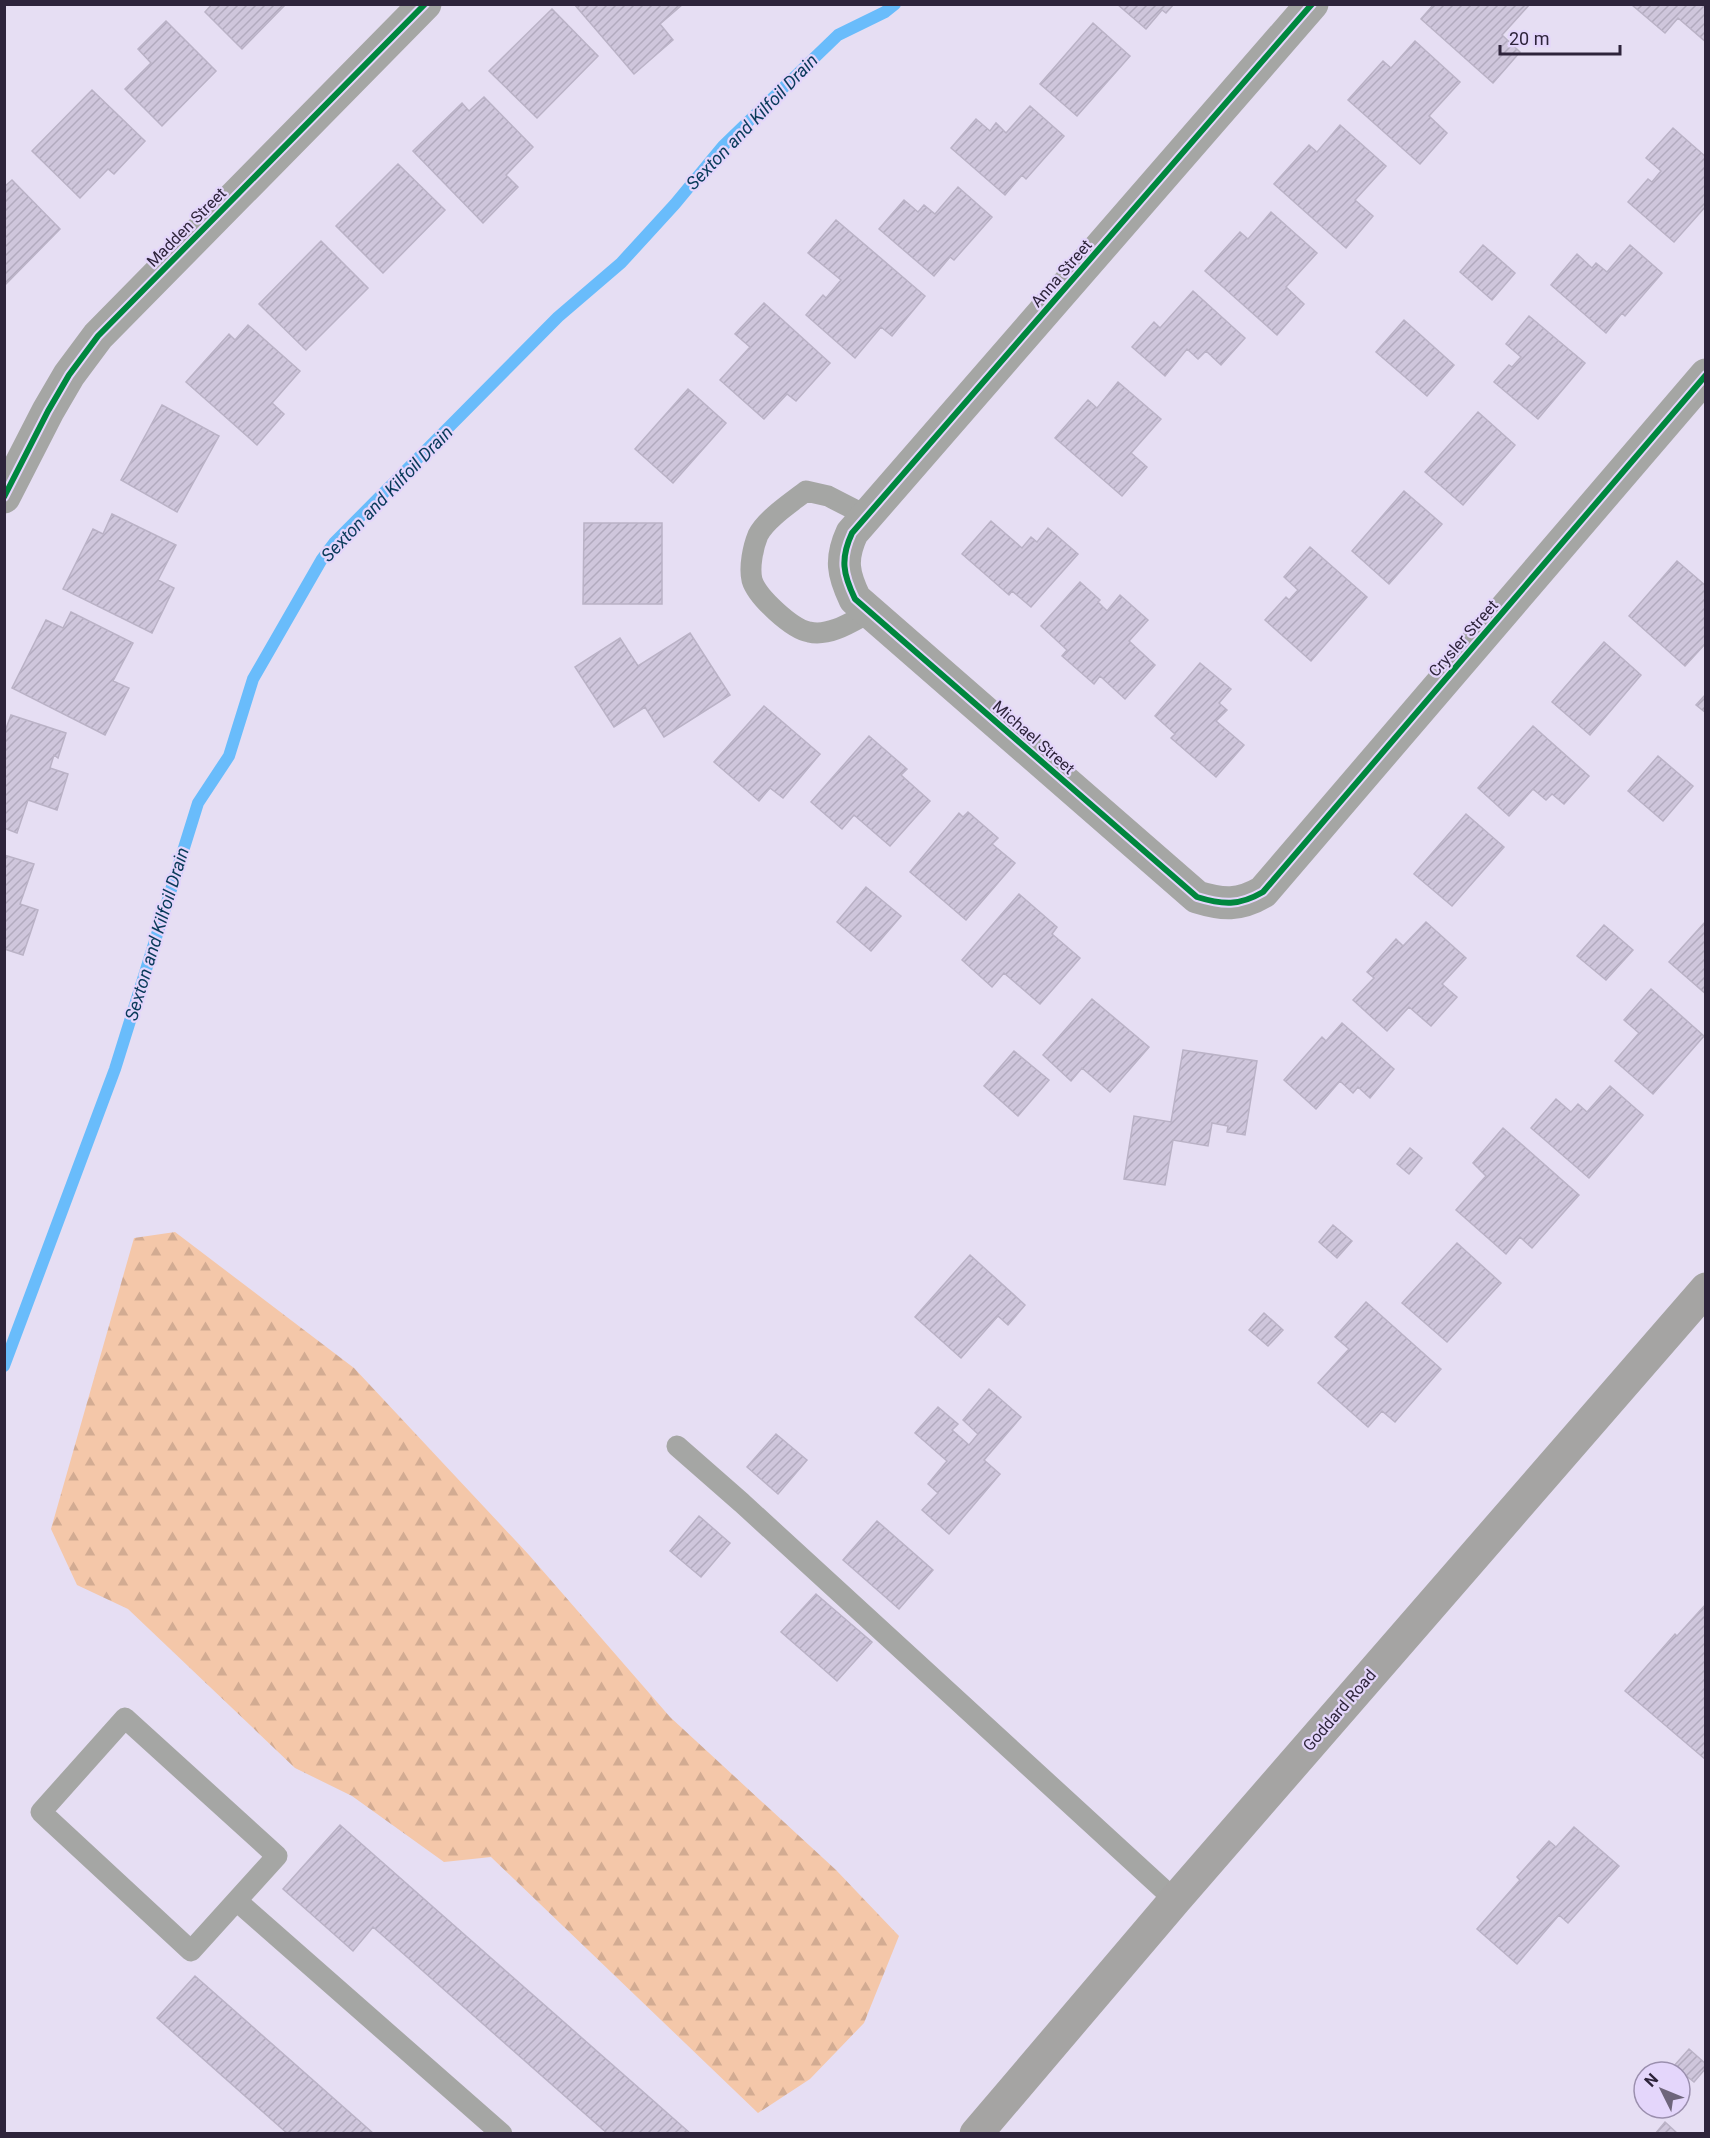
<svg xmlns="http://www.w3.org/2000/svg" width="1710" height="2138" viewBox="0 0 1710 2138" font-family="Roboto,sans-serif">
<defs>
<pattern id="forest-firs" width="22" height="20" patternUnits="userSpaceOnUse" patternTransform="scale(1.5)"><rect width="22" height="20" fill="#f4c7a9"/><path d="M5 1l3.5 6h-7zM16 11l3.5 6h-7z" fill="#d2ab92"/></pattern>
<pattern id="building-hatch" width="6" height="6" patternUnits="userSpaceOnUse" patternTransform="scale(1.5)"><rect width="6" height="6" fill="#cfc6dc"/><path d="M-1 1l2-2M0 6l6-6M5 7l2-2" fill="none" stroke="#b2aabe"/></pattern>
</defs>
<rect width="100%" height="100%" fill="#e6def3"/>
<!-- forest -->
<path fill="url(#forest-firs)" d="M175,1232L354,1368L529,1555L670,1717L836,1870L899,1936L864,2023L810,2079L758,2113L491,1857L444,1862L352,1796L295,1768L128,1609L77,1585L51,1529L134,1238Z"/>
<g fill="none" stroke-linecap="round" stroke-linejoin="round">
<!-- stream -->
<path stroke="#69bcfb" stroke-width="12" d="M4,1366L115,1069L198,803L229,756L253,679L322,559L334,543L558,317L621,263L675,204L723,146L838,35L885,12L895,4"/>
</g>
<!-- building -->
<path fill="url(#building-hatch)" stroke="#bab2c6" stroke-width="1.5" d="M212,4H286L242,49L205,12Z
M574,4H683L660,24L673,40L634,74Z
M1117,4H1174L1166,13L1162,10L1146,29Z
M1434,4H1530L1502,35L1520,52L1493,83L1421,19Z
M1706,4V42L1678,18L1665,33L1632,5Z
M552,9L598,56L537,118L489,71Z
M166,21L216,71L162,126L125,89L151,63L138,49Z
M1093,23L1130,56L1077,116L1040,84Z
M1415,41L1460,82L1429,116L1447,133L1420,164L1348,100L1383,61L1391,68Z
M92,90L145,141L114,174L108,169L80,198L32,151Z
M484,97L533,147L506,175L518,187L483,223L413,151L462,103L469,111Z
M1030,106L1064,136L1026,179L1022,175L1005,195L951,148L976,119L990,131L996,123L1006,133Z
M1340,125L1386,166L1355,200L1373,216L1346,248L1274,184L1309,145L1317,152Z
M1673,128L1706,157V206L1674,242L1628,202L1648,179L1652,182L1661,171L1646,158Z
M398,164L445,210L383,273L336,226Z
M12,180L60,229L5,285L4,187Z
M958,187L992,217L954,260L950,257L934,276L879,229L904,200L918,212L924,205L935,214Z
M1271,212L1317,253L1286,287L1304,304L1277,335L1205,271L1240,232L1248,239Z
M836,220L925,296L892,336L881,327L855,358L806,315L823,295L826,298L841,280L808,253Z
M321,241L368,288L306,350L259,304Z
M1483,245L1515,273L1492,300L1460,272Z
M1630,245L1662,273L1625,316L1622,313L1606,333L1551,285L1577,254L1592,268L1596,263L1607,272Z
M1193,291L1245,338L1221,365L1206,351L1198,359L1187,349L1165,376L1132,347L1154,322L1160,328Z
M764,303L830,363L796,401L787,394L764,419L720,380L750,347L735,334Z
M1529,316L1585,363L1538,419L1494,382L1509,365L1512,367L1521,357L1506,344Z
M1404,320L1454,365L1427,396L1376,352Z
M248,325L300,371L272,403L284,414L257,445L186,382L229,334L235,340Z
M1118,382L1161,419L1131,453L1147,467L1122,496L1055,438L1088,400L1097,408Z
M688,389L726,423L673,483L635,449Z
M162,405L219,436L177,512L121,480Z
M1478,412L1515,445L1463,505L1425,472Z
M1404,491L1442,524L1389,584L1352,551Z
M112,514L176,545L158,580L174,588L152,633L63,589L93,529L103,534Z
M991,521L1022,548L1031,537L1037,542L1048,528L1078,554L1031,607L1012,591L1009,595L962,554Z
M584,523H662V604H583Z
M1310,547L1367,597L1311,661L1265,620L1286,597L1289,600L1298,590L1284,577Z
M1677,561L1706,586V643L1685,666L1629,616Z
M1080,582L1100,600L1098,602L1107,611L1120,595L1148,620L1129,641L1155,665L1125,699L1100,676L1094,684L1062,656L1067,650L1041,626Z
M71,612L133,643L113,681L129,688L105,735L12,688L46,620L63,628Z
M690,633L730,695L664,737L645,707L614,727L575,667L620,638L638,666Z
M1604,642L1641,675L1590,735L1552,702Z
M1200,663L1231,689L1219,703L1227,710L1216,721L1244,745L1216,777L1171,738L1175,734L1155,716Z
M1706,694V713L1696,705Z
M764,706L820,754L783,798L770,788L759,801L714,762Z
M11,715L66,733L58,758L54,755L50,768L68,774L57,810L28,800L17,833L4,828V734Z
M1533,726L1589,776L1564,804L1552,794L1546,800L1533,789L1509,816L1478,788Z
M869,736L907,769L901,775L930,801L890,846L854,815L842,829L811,802Z
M1658,756L1693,786L1663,821L1628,791Z
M968,812L998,838L992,844L1015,863L966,920L910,872L959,813L963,817Z
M1466,814L1504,847L1452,906L1414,874Z
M4,855L34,864L20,904L38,910L23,955L4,949Z
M866,887L901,916L871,951L837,922Z
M1019,894L1057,927L1052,934L1080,958L1040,1004L1004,973L992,987L962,960Z
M1706,921V994L1669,962Z
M1426,922L1466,958L1442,984L1457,997L1431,1026L1409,1007L1387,1031L1353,1000L1374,978L1367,972L1396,939L1403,946Z
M1604,925L1633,950L1606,980L1577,956Z
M1651,989L1704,1036L1653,1094L1615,1061L1639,1033L1624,1020Z
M1092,999L1149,1047L1110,1092L1082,1068L1071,1081L1043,1055Z
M1342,1023L1394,1069L1370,1098L1358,1087L1353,1093L1340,1081L1316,1109L1284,1080L1322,1037L1326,1041Z
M1183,1050L1257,1061L1245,1135L1227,1132L1228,1126L1212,1123L1208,1146L1173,1140L1165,1185L1124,1179L1134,1116L1171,1122Z
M1014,1051L1049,1080L1018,1116L984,1086Z
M1610,1086L1643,1115L1589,1178L1531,1128L1556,1099L1571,1112L1578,1104L1587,1112Z
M1503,1128L1579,1195L1532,1248L1520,1237L1506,1254L1456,1210L1486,1176L1473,1163Z
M1410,1148L1422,1158L1409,1174L1397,1164Z
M1333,1225L1352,1241L1337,1258L1319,1242Z
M1457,1243L1501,1283L1447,1342L1402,1303Z
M970,1255L1025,1305L1008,1325L998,1316L961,1358L915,1317Z
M1366,1302L1441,1369L1395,1422L1382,1411L1368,1427L1318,1383L1349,1349L1335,1337Z
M1264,1313L1283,1330L1268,1346L1249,1330Z
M989,1389L1021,1417L984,1460L1000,1474L949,1534L922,1510L938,1493L928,1484L947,1461L915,1433L938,1407L958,1424L952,1430L969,1445L978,1434L963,1420Z
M776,1434L807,1460L778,1494L747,1467Z
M699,1516L730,1543L701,1577L670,1551Z
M877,1521L933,1570L899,1609L843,1560Z
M816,1594L872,1642L837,1681L781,1632Z
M1706,1604V1760L1625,1691L1675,1634L1677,1636Z
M340,1825L691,2134H608L373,1927L353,1951L283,1889Z
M1574,1827L1619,1866L1568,1923L1559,1915L1517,1964L1477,1929L1520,1880L1517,1877L1549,1841L1556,1847Z
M195,1976L374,2134H288L157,2018Z
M1689,2049L1706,2064V2068L1694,2082L1674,2066Z
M1665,2122L1678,2134H1655Z"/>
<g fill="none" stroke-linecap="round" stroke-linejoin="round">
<!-- lane -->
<path stroke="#a5a6a4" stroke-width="21" d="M867,516L828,496L806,491C792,502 766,519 758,535C753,547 749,567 752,580C757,597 792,629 809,632C830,637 853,621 870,612
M677,1446L742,1503L1175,1900
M125,1718L277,1856L191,1951L41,1812Z
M237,1901L502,2134"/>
<!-- street -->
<path stroke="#a5a6a4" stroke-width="33" d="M1312,4L852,533C840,559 843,574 855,599L1197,897C1223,905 1239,906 1263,892L1706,375
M4,497L48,411L69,375L98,336L425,4"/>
<!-- secondary -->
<path stroke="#a5a4a3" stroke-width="33" d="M976,2134L1175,1900L1706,1289"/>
<!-- cycleway casing -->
<g stroke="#e4d6fb" stroke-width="10">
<path id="cycleway" d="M1312,4L852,533C840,559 843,574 855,599L1197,897C1223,905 1239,906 1263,892L1706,375
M4,497L48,411L69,375L98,336L425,4"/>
</g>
<!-- cycleway -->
<use href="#cycleway" stroke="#00873e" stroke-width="6"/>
</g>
<g text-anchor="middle" stroke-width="4.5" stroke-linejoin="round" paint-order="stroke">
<!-- street labels -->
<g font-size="16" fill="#2e243b" stroke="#e4d6fb">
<text transform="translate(186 227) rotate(-45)" y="6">Madden Street</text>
<text transform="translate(1061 273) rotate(-49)" y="6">Anna Street</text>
<text transform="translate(1463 638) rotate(-49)" y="6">Crysler Street</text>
<text transform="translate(1034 737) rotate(41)" y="6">Michael Street</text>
<text transform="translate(1339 1710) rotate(-49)" y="6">Goddard Road</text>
</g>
<!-- water labels -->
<g font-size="18" font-style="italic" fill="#093a5a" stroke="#e4d6fb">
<text transform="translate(752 122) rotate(-46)" y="6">Sexton and Kilfoil Drain</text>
<text transform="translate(387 494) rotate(-46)" y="6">Sexton and Kilfoil Drain</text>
<text transform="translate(157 934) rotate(-73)" y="6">Sexton and Kilfoil Drain</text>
</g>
</g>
<!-- border -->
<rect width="1710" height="2138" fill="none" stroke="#2e243b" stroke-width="12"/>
<!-- north arrow -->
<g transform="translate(1662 2090) rotate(313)"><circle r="28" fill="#e4d6fb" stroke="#9b8fae" stroke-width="1.5"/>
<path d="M0-4.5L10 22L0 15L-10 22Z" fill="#6e657b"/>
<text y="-9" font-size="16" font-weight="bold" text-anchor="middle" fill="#2e243b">N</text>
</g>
<!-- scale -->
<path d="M1500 45v9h120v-9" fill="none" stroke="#2e243b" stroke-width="3"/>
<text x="1509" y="45" font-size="18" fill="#2e243b" stroke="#e4d6fb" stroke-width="4.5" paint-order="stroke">20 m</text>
</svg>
